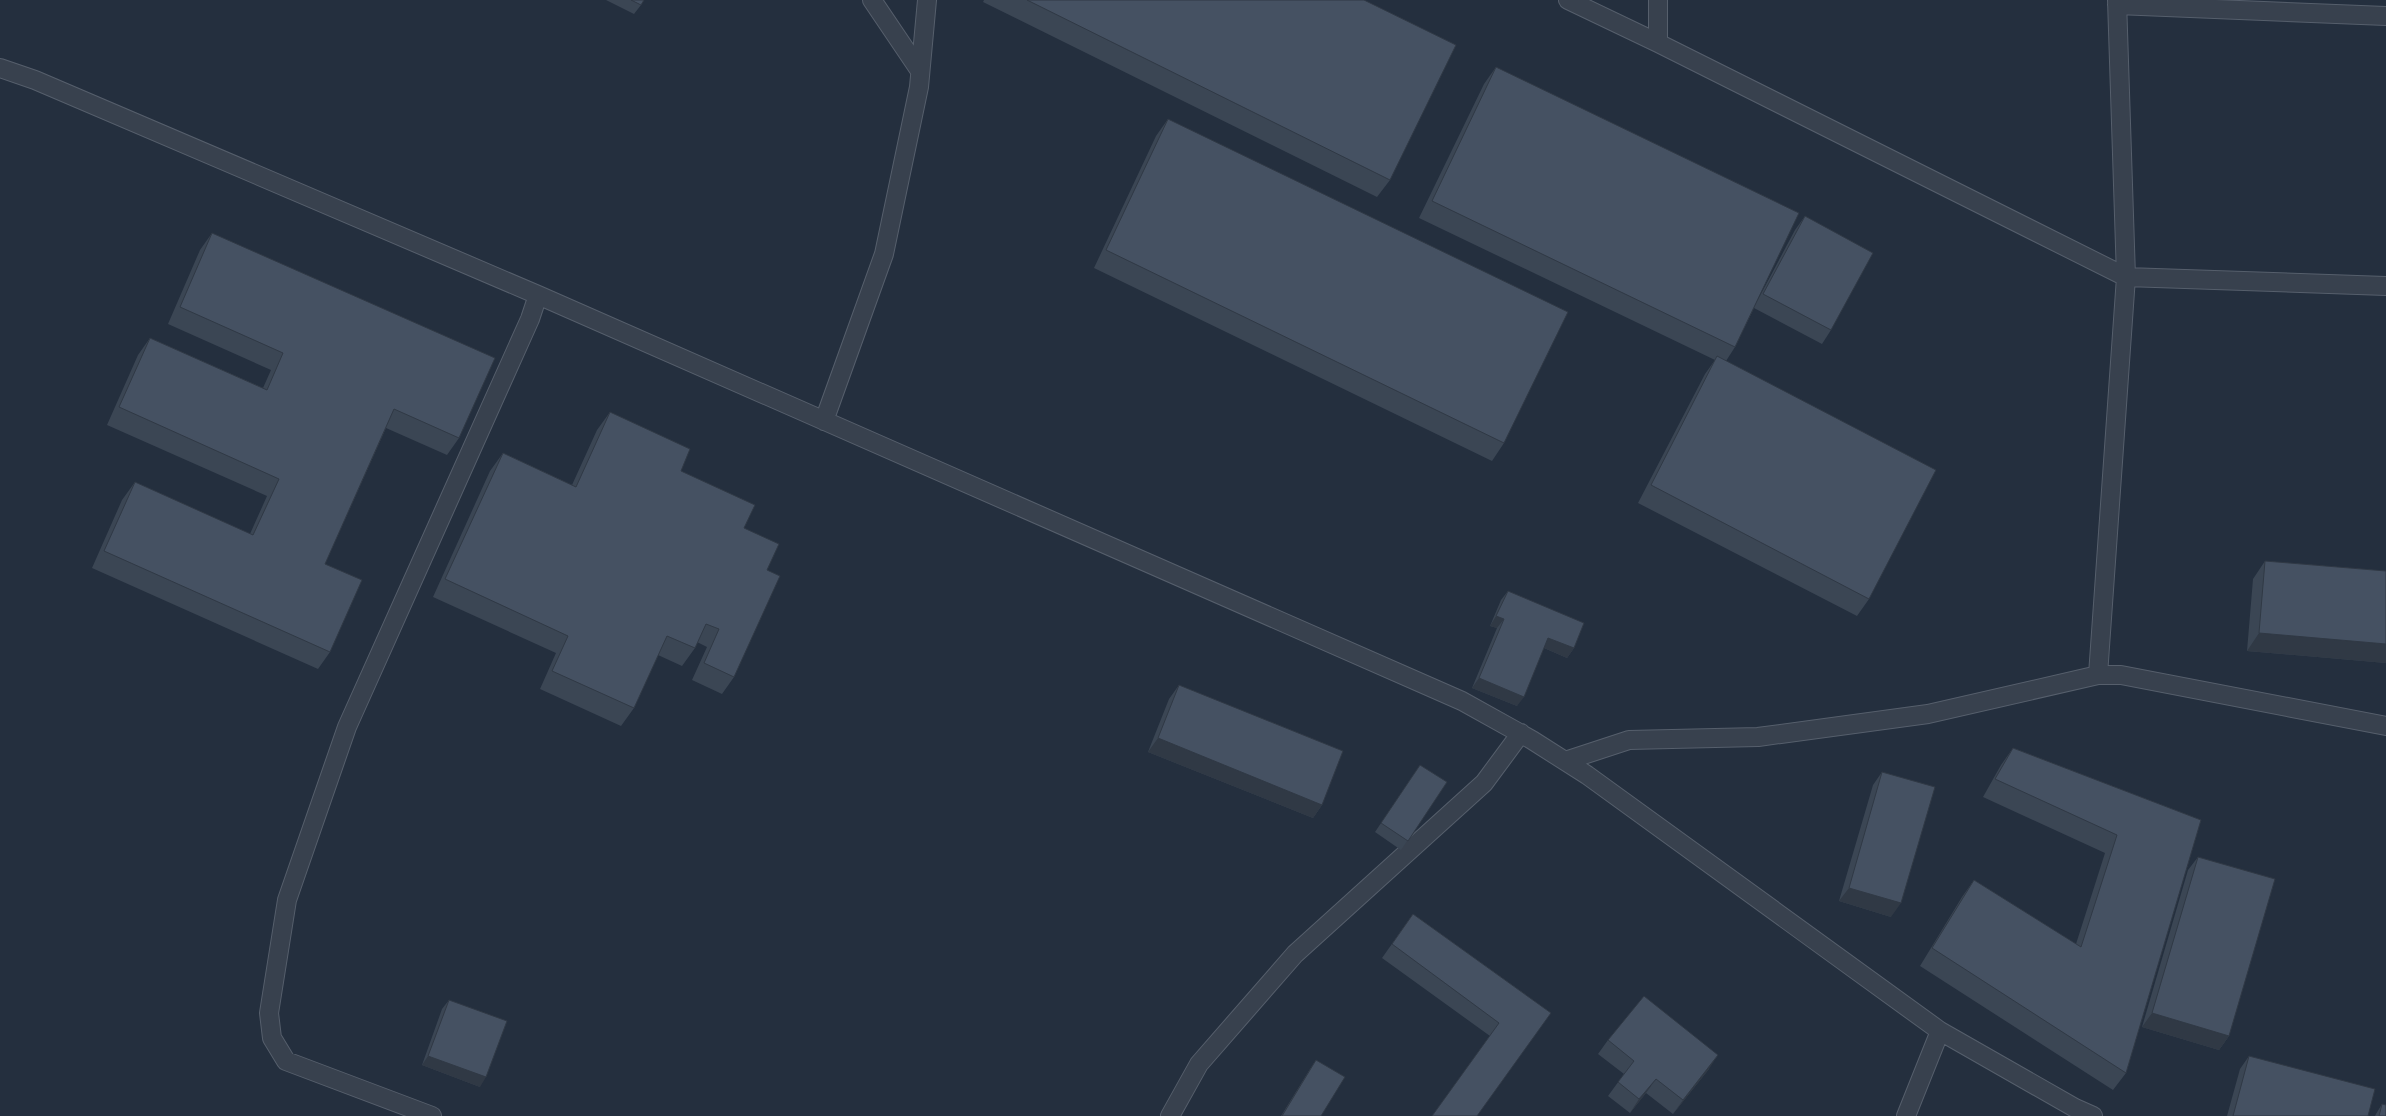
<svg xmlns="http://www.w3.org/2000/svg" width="2386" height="1116" viewBox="0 0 2386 1116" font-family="Roboto,sans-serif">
<rect width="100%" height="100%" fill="#242f3e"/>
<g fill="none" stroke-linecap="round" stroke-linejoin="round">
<!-- service casing -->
<g stroke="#565f6c" stroke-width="20">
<path id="service" d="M872,0L920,71
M1568,0L1658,43L2126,277L2386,286
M1658,0V43
M2117,5L2386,16
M0,68L35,80L538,295L1462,701L1532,740L1587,775L1940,1031L2075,1108L2093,1116
M824,421L884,254L919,87L927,0
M2098,675L2126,277L2117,0
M1565,761L1629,740L1758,737L1928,714L2098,675H2121L2386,726
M432,1116L286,1061L272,1038L269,1013L287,900L347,727L530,319L538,295
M1170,1116L1199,1064L1295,954L1484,783L1521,733
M1906,1116L1940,1031"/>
</g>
<!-- service -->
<use href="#service" stroke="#38414e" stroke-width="18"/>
</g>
<!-- wall -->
<path fill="#3b4654" d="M606,0H644L641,5L634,14Z
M984,0H1364L1390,180L1377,197L983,2Z
M1496,67L1755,305L1795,230L1805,216L1831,330L1822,344L1754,308L1735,347L1726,361L1869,599L1857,616L1638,503L1705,374L1715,360L1419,218L1484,84Z
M1168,119L1504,443L1492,461L1094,268L1156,136Z
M212,233L459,438L447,455L386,428L325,564L330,652L318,669L92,568L122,500L135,482L250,534L267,496L107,425L138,355L150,338L263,388L271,370L168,324L200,250Z
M610,412L681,471L744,528L767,570L734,677L722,694L692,680L707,647L697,642L695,648L682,666L658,655L634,708L621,726L540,689L556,653L433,597L490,471L503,453L572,485L597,430Z
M2265,561L2386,571V663L2247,651L2253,579Z
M1508,591L1574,648L1567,658L1544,648L1517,706L1472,688L1497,628L1490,626L1501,600Z
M1179,685L1322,805L1313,818L1148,752L1169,699Z
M2013,748L2201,820L2126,1073L2113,1090L1920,966L1962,897L1974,880L2076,944L2105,853L1983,797L2001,765Z
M1882,772L1891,917L1839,901L1873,785Z
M1414,774L1447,782L1401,850L1375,832Z
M2198,857L2229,1036L2219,1050L2142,1027L2188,870Z
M1413,914L1551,1013L1490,1036L1382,958Z
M449,1000L480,1087L422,1065L442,1009Z
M1608,1040L1709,1069L1673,1114L1646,1093L1630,1113L1608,1096L1624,1074L1598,1054Z
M2249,1056L2368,1116H2227L2240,1069Z
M1316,1060L1321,1116H1281L1310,1069Z
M2382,1104L2386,1116H2375L2376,1114Z"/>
<!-- shaded-wall -->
<path fill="#303945" d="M1496,616L1504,619L1497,628L1490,626Z
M2259,633L2386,644V663L2247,651Z
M1548,638L1574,648L1567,658L1542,647Z
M1479,678L1524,697L1517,706L1472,688Z
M1158,738L1322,805L1313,818L1148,752Z
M1849,888L1901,903L1891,917L1839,901Z
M2152,1013L2229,1036L2219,1050L2142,1027Z
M1718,1055L1709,1069L1673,1114L1683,1100Z
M428,1056L486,1077L480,1087L422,1065Z
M1656,1079L1646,1093L1630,1113L1639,1099Z"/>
<!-- building -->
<path fill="#455162" stroke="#303945" d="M631,0H644L641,5Z
M1027,0H1364L1456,45L1390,180Z
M1496,67L1799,213L1735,347L1432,201Z
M1168,119L1568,312L1504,443L1106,250Z
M1805,216L1873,253L1831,330L1763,294Z
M212,233L495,358L459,438L394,409L325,564L362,580L330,652L104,551L135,482L253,535L279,479L119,407L150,338L267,390L283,353L180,307Z
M1717,356L1936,470L1869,599L1651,485Z
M610,412L690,449L681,471L755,505L744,528L779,544L767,570L780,576L734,677L704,663L719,629L706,624L695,648L667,636L634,708L552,671L568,636L445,579L503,453L576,487Z
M2265,561L2386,571V644L2259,633Z
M1508,591L1584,623L1574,648L1548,638L1524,697L1479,678L1504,619L1496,616Z
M1179,685L1343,751L1322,805L1158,738Z
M2013,748L2201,820L2126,1073L1932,948L1974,880L2081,947L2117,835L1995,779Z
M1420,765L1447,782L1408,841L1381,823Z
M1882,772L1935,787L1901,903L1849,888Z
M2198,857L2275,879L2229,1036L2152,1013Z
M1413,914L1551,1013L1477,1116H1432L1499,1023L1392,944Z
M1644,996L1718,1055L1683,1100L1656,1079L1639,1099L1618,1082L1634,1061L1608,1040Z
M449,1000L507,1021L486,1077L428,1056Z
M2249,1056L2375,1089L2368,1116H2233Z
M1316,1060L1345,1077L1321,1116H1282Z
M2382,1104L2386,1105V1116H2379Z"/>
</svg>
